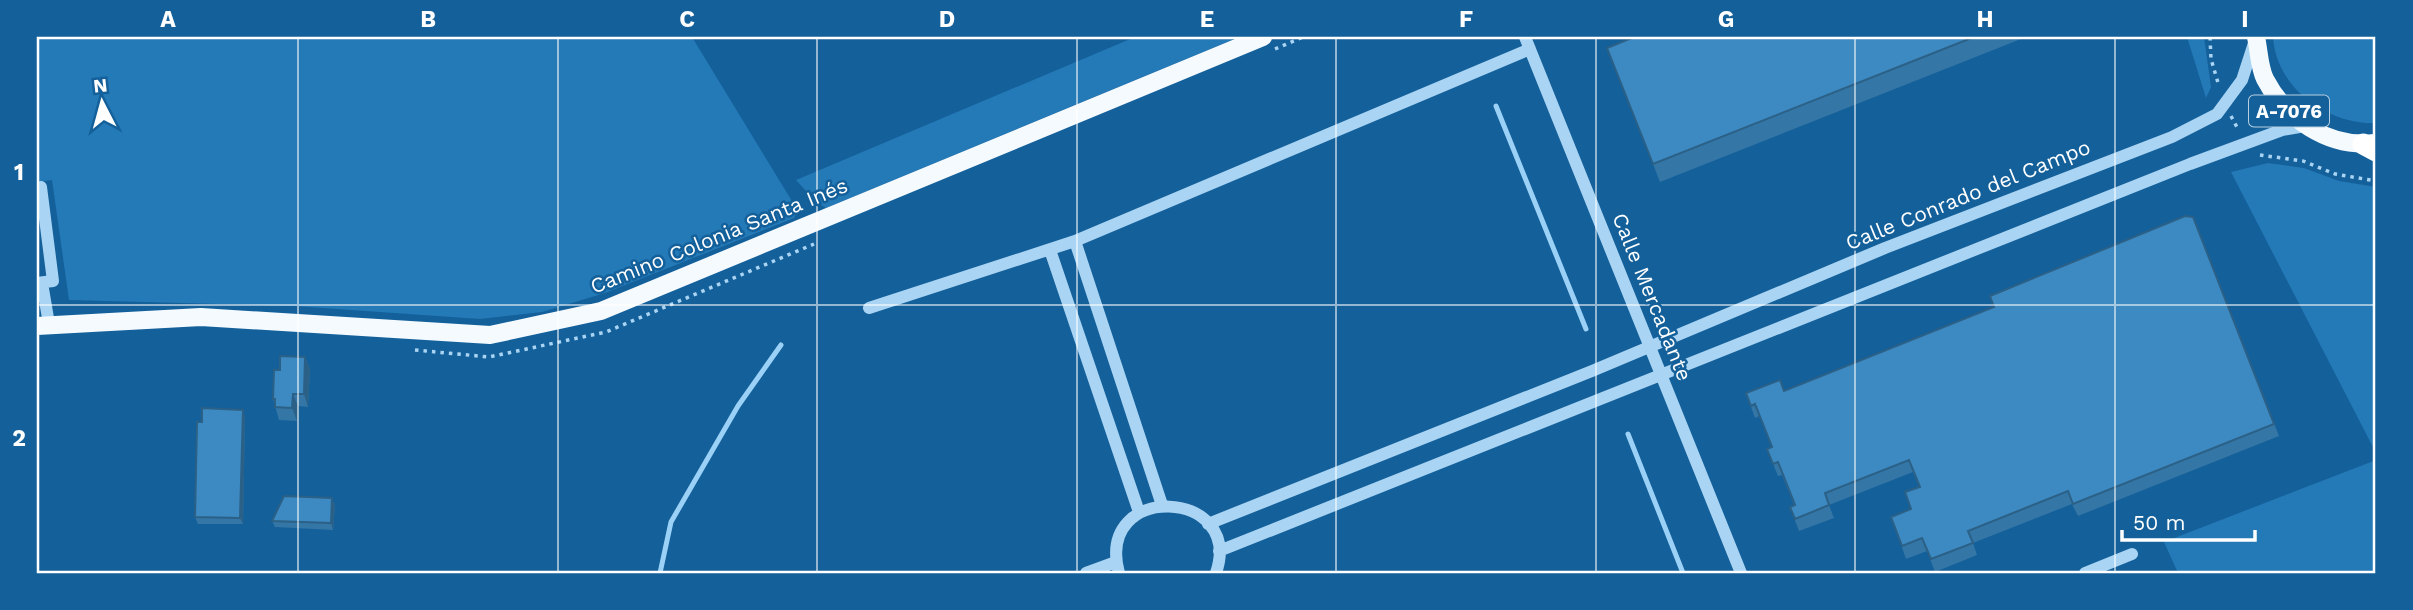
<svg xmlns="http://www.w3.org/2000/svg" width="2413" height="610" viewBox="0 0 2413 610" font-family="'Work Sans',sans-serif">
<rect width="100%" height="100%" fill="#14609a"/>
<!-- green -->
<path fill="#2479b7" d="M37,37H692L798,211L794,218L605,293L542,312L480,319L294,306L69,300L52,180L37,182Z
M1135,37H1239L826,208L816,202L796,180Z
M2187,37H2204L2211,87L2206,98Z
M2273,37H2376V123C2328,125 2276,88 2273,37Z
M2268,163L2304,168L2339,181L2376,187V453L2231,172Z
M2376,460V573H2178L2164,542Z"/>
<g fill="none" stroke-linecap="round" stroke-linejoin="round">
<!-- stream -->
<path stroke="#9bd1f6" stroke-width="5" d="M1496,106L1586,329
M1628,434L1683,573
M660,573L671,522L738,406L781,345"/>
<!-- path -->
<path stroke="#a9d4f3" stroke-width="3.5" stroke-dasharray="3.5 5" stroke-linecap="butt" d="M2210,37L2211,59L2219,86
M1275,49L1303,37
M2231,116L2239,131
M2260,155L2303,161L2335,174L2376,181
M415,350L489,357L606,332L814,244"/>
<!-- minor -->
<path stroke="#a9d4f3" stroke-width="12" d="M1525,37L1741,573
M1075,241L1162,505
M1050,250L1139,512
M37,283L53,281L41,187
M42,283L49,324
M869,308L1075,241L1530,49
M1208,524L1592,371L1885,248L2172,137L2217,114L2242,80L2255,40
M1219,551L2190,164L2282,130L2305,126
M1086,573L1116,562
M1119,573C1094,481 1245,488 1216,573
M2085,573L2132,554"/>
<!-- major -->
<path stroke="#f5faff" stroke-width="18" d="M2256,37C2259,50 2259,67 2265,79C2286,119 2328,148 2374,143
M37,326L201,317L490,335L601,311L1263,37"/>
<!-- highway -->
<path stroke="#fff" stroke-width="21" d="M2363,144L2376,151"/>
</g>
<!-- wall -->
<path fill="#3476a6" d="M1634,37H2026L1660,182L1607,48Z
M2193,217L2279,436L2078,516L2072,504L1973,543L1977,555L1935,572L1927,551L1906,559L1891,517L1911,509L1919,487L1913,472L1829,505L1834,518L1799,531L1790,507L1794,505L1782,475L1778,476L1767,449L1772,447L1759,416L1755,418L1746,393L1784,391L1994,307Z
M305,357L310,369L308,407L298,406L297,421L279,420L273,399L280,370Z
M245,416L243,524H198L195,517L202,422Z
M335,505L333,530L275,527L272,521Z"/>
<!-- shaded-wall -->
<path fill="#2b6087" d="M305,357L310,369L308,407L304,394Z
M293,394L298,406L297,421L292,408Z
M243,410L245,416L243,524L240,518Z
M332,498L335,505L333,530L331,523Z"/>
<!-- building -->
<path fill="#3d89c1" stroke="#2b6087" stroke-width="2" d="M1634,37H1974L1653,164L1607,48Z
M2185,216L2193,217L2274,424L2073,504L2068,491L1968,531L1973,543L1931,559L1922,538L1902,546L1891,517L1911,509L1905,492L1920,487L1909,460L1825,493L1829,505L1795,519L1790,507L1795,505L1778,462L1773,464L1767,449L1772,447L1755,404L1751,406L1746,393L1780,380L1784,391L1994,307L1990,296Z
M280,356L305,357L304,394H293L292,408L275,407V399H273L274,370H280Z
M202,408L243,410L240,518L195,517L197,422H202Z
M284,496L332,498L331,523L272,521Z"/>
<!-- grid -->
<path fill="none" stroke="#fff" stroke-width="2" stroke-opacity="0.55" d="M298,37V573M558,37V573M817,37V573M1077,37V573M1336,37V573M1596,37V573M1855,37V573M2115,37V573M37,305H2376"/>
<g text-anchor="middle" stroke-width="5" stroke-linejoin="round" paint-order="stroke">
<!-- shield labels -->
<rect fill="#14609a" stroke="#b8cfe1" stroke-width="2" x="2249" y="95.5" width="80" height="31" rx="5"/>
<g font-size="19" font-weight="bold" fill="#fff">
<text x="2289" y="118">A-7076</text>
</g>
<!-- street labels -->
<g font-size="21" fill="#fff" stroke="#14609a">
<text transform="translate(1968 195) rotate(-22)" y="7">Calle Conrado del Campo</text>
<text transform="translate(719 236) rotate(-22)" y="7">Camino Colonia Santa Inés</text>
<text transform="translate(1652 297) rotate(68)" y="7">Calle Mercadante</text>
</g>
</g>
<!-- border -->
<rect width="2413" height="610" fill="none" stroke="#14609a" stroke-width="77"/>
<!-- north arrow -->
<g transform="translate(102 102) rotate(354)" stroke="#14609a" stroke-width="5" paint-order="stroke">
<path d="M0-5L12 26L0 18L-12 26Z" fill="#ffffff"/>
<text y="-10" font-size="19" font-weight="bold" text-anchor="middle" fill="#ffffff">N</text>
</g>
<!-- scale -->
<path d="M2122 530v10h133v-10" fill="none" stroke="#ffffff" stroke-width="3.5"/>
<text x="2133" y="530" font-size="21" fill="#ffffff" stroke="#14609a" stroke-width="5" paint-order="stroke">50 m</text>
<rect x="38" y="38" width="2336" height="534" fill="none" stroke="#fff" stroke-width="2.5"/>
<g font-size="23" text-anchor="middle" font-weight="bold" fill="#fff">
<text x="168" y="27">A</text>
<text x="428" y="27">B</text>
<text x="687" y="27">C</text>
<text x="947" y="27">D</text>
<text x="1207" y="27">E</text>
<text x="1466" y="27">F</text>
<text x="1726" y="27">G</text>
<text x="1985" y="27">H</text>
<text x="2245" y="27">I</text>
<text x="19" y="180">1</text>
<text x="19" y="446">2</text>
</g>
</svg>
